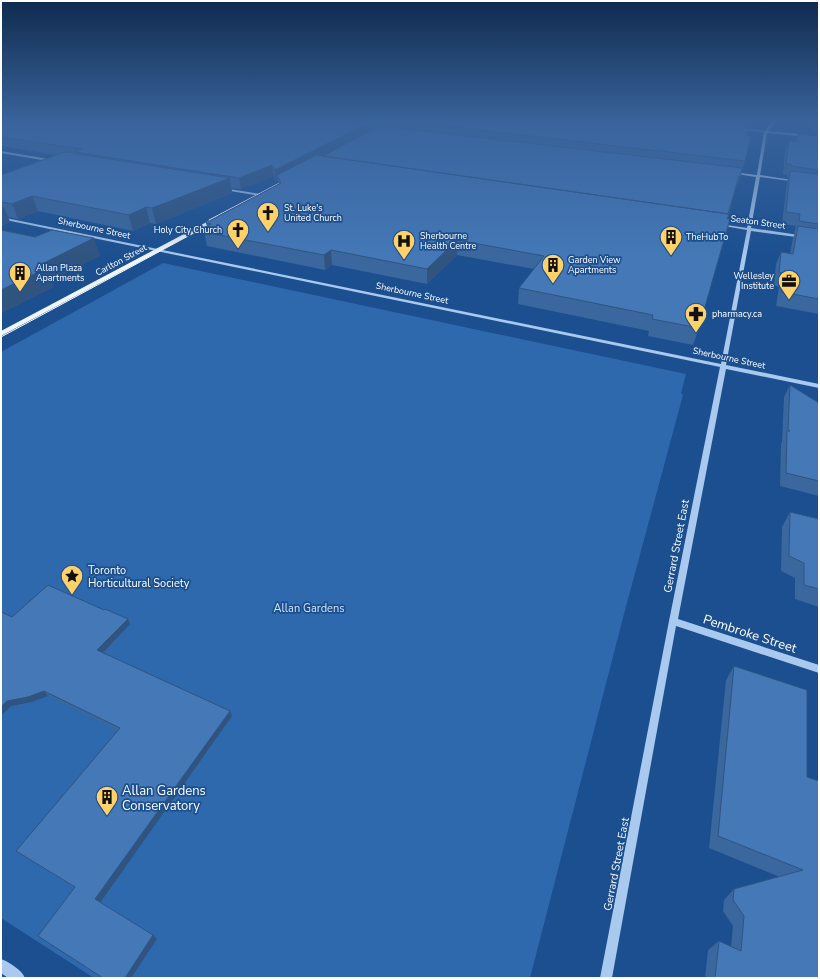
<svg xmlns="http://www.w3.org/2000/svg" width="820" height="979" viewBox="0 0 820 979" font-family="'Nunito Sans',sans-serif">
<rect width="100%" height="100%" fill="#1b4f8f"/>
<!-- green -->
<path fill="#2e69ad" d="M163,263L686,374L681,393L683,395L624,614L530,978H94L1,918V352Z"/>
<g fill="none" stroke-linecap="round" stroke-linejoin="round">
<!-- minor -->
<path fill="#a9c9ee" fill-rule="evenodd" d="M773,121H776L768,131L819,136V138L767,133L760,175L799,181L797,182L760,177L751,228L819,238V240L751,231L726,365L819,384V388L726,369L678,619L819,665V673L676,626L612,978H600L669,621L720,367L1,219V217L721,364L747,230L718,225L720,224L747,228L756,177L730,173L732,172L757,175L764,132L739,129L740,128L765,131Z
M1,151L54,160L56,161L54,162L1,153Z
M223,188L261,194L263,195L261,196L224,190Z
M1,959C9,962 22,970 25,978H8L1,973Z"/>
<!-- major -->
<path fill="#f0f6ff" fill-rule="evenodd" d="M218,216L221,218L220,219L1,336V331Z"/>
<!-- tram -->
<path stroke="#fff" stroke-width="1" d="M209,220L289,178
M1,337L216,221"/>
</g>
<!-- wall -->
<path fill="#3a679d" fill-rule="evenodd" d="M1,121H749L747,127L745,126V128H749L747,136L745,161L738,184H737L699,328L693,345L648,336L649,331L518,304L519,288L534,269L457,255L427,284L332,265L325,270L207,246L204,232L205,231L204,228L207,227L206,223L279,184L278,181L276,182L274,176L241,189L232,188V193L156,224L150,223L133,231L38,211L18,219L8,217L10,222L1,226V175L56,155L1,146ZM387,123V127L370,132V127L377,128Z
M802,121H819V135L816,134Z
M798,134L819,136V314L776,306L779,287L774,285L776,264L781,252L790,253L793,238L795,233H794L796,226L782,224L787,182L788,177H787V175L783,174L785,151L789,141L795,142Z
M790,385L819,403V496L780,486L781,444L782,442L784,397Z
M790,512L819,519V607L795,599V578L781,571L782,527Z
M1,612L12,617L130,624L103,653L232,716L100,902L157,939L131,978H102L38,936L75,888L21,855L16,851L118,731L48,696L32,702L11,706L1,716Z
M734,666L807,777L819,978H705L708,950L719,941L731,947L733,926L723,911L724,900L734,889L780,877L709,848L726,680Z"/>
<!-- shaded-wall -->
<path fill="#305480" d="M376,121H387V123L377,128Z
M370,122V132L280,180L277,175L278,181L276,182L275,170Z
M272,165L274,176L241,189L239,178Z
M230,178L232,193L156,224L152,208Z
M32,196L38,211L18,219L12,204Z
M4,207L10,222L1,226V208Z
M146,207L150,223L133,231L129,215Z
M94,238L100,256L52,281L54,287L1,314V290L38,266Z
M457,240V255L427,284V269Z
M331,250L332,265L325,270L324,255Z
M128,619L130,624L100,656L97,650Z
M44,691L48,696L32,702L11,706L1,716V707L7,701Z
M230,711L232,716L100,903L95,899Z
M153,935L157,939L131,978H125Z"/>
<!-- building -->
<path fill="#4478b7" stroke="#305480" d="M1,121H366L370,122L275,170L272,165L239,178L75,152L82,149L1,137Z
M403,121H747L744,127L749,128L746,136H751L745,161Z
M815,121H819V125Z
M380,126L742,168L740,177L739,176L728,214L323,156Z
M798,134L819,136V170L791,166V164H786L789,141L797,142Z
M65,152L230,178L152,208L146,207L129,215L32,196L12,204L1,202V175Z
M316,155L729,214L727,219H730L699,328L652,319L653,315L519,288L544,256L457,240L427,269L331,250L324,255L204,232L209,229L204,228L211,224L206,223L281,183L277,175Z
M790,171L819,174V224L799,221L800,214L786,212Z
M798,226L819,229V299L782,292L784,274L779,272L781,252L793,254Z
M1,230L35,237L52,230L94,238L38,266L47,268L1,290Z
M790,385L819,403V481L786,473L787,431H790L788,429Z
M790,512L819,519V589L804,585V563L789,556Z
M48,585L104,610L105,609L128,619L97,650L230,711L95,899L153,935L125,978H103L38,936L75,887L16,851L120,728L44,691L28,697L7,701L1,707V612L12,617Z
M734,666L807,690V777L819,781V978H715L719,941L741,951L744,916L733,900L734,889L803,870L718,836Z"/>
<!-- sky -->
<linearGradient id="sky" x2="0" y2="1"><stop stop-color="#0f2b4f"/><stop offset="0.47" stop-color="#39639b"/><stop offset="1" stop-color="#39639b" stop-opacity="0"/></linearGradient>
<rect width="820" height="258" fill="url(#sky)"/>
<!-- icons -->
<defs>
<g id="church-pin" transform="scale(1.15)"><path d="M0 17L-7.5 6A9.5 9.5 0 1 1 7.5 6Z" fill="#ffd166" stroke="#1b4f8f"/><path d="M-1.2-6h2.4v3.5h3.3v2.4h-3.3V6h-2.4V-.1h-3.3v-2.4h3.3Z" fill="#111"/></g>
<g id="building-pin" transform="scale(1.15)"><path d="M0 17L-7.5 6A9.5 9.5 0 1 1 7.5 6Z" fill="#ffd166" stroke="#1b4f8f"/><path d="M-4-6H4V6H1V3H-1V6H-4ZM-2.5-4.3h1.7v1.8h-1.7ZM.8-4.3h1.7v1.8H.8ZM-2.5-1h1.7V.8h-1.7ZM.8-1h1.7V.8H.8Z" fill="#111"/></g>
<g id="hospital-pin" transform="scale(1.15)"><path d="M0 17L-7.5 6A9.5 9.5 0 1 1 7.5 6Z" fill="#ffd166" stroke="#1b4f8f"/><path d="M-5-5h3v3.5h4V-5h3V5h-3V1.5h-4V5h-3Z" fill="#111"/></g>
<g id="office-pin" transform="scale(1.15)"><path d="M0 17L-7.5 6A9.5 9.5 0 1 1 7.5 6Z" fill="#ffd166" stroke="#1b4f8f"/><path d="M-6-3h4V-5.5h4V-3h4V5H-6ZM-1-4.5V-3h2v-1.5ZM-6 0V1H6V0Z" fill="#111"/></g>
<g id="pharmacy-pin" transform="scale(1.15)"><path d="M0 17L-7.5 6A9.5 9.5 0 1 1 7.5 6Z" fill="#ffd166" stroke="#1b4f8f"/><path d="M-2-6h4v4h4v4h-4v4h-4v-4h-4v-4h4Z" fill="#111"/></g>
<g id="sight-pin" transform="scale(1.15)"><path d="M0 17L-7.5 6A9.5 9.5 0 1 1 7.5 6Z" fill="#ffd166" stroke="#1b4f8f"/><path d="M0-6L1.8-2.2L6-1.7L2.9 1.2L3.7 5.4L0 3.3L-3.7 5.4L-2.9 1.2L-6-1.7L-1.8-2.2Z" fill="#111"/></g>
</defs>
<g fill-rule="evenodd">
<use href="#church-pin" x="268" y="213"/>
<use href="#church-pin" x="238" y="230"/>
<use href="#building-pin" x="671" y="237"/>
<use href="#hospital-pin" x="404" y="241"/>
<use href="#building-pin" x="553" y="265"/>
<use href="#building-pin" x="20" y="273"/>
<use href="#office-pin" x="789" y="281"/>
<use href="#pharmacy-pin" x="696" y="314"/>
<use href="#sight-pin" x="72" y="576"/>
<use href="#building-pin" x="107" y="797"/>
</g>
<g text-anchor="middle" stroke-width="3.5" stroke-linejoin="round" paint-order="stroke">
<!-- far-poi labels -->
<g font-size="9" fill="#fff" stroke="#1b4f8f" text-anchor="start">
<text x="284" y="211">St. Luke's<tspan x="284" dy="10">United Church</tspan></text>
<text x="222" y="233" text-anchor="end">Holy City Church</text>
<text x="420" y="239">Sherbourne<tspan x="420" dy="10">Health Centre</tspan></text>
<text x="686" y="240">TheHubTo</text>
<text x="568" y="263">Garden View<tspan x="568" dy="10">Apartments</tspan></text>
<text x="36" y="271">Allan Plaza<tspan x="36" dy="10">Apartments</tspan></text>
<text x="774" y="279" text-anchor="end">Wellesley<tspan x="774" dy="10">Institute</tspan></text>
<text x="712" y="317">pharmacy.ca</text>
</g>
<!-- far-street labels -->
<g font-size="9" fill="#fff" stroke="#1b4f8f">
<text transform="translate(758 222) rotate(8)" y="3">Seaton Street</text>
<text transform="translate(94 228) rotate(12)" y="3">Sherbourne Street</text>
<text transform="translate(121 260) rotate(-28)" y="3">Carlton Street</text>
<text transform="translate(412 293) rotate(12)" y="3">Sherbourne Street</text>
<text transform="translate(729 358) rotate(12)" y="3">Sherbourne Street</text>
</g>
<!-- street labels -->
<g font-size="11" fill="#fff" stroke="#1b4f8f">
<text transform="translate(676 546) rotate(-79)" y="4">Gerrard Street East</text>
<text transform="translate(616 864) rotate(-79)" y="4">Gerrard Street East</text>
</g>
<!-- poi labels -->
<g font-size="11" fill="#fff" stroke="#1b4f8f" text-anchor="start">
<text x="88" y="574">Toronto<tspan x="88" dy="13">Horticultural Society</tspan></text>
</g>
<!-- park labels -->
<g font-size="11" fill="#cfe3fa" stroke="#1b4f8f">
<text x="309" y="612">Allan Gardens</text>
</g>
<!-- near-street labels -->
<g font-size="13" fill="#fff" stroke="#1b4f8f">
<text transform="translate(750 633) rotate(18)" y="5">Pembroke Street</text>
</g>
<!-- near-poi labels -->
<g font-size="13" fill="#fff" stroke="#1b4f8f" text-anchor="start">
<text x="122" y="795">Allan Gardens<tspan x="122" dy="15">Conservatory</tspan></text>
</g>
</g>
<!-- border -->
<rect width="820" height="979" fill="none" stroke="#ffffff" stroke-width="4"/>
</svg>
